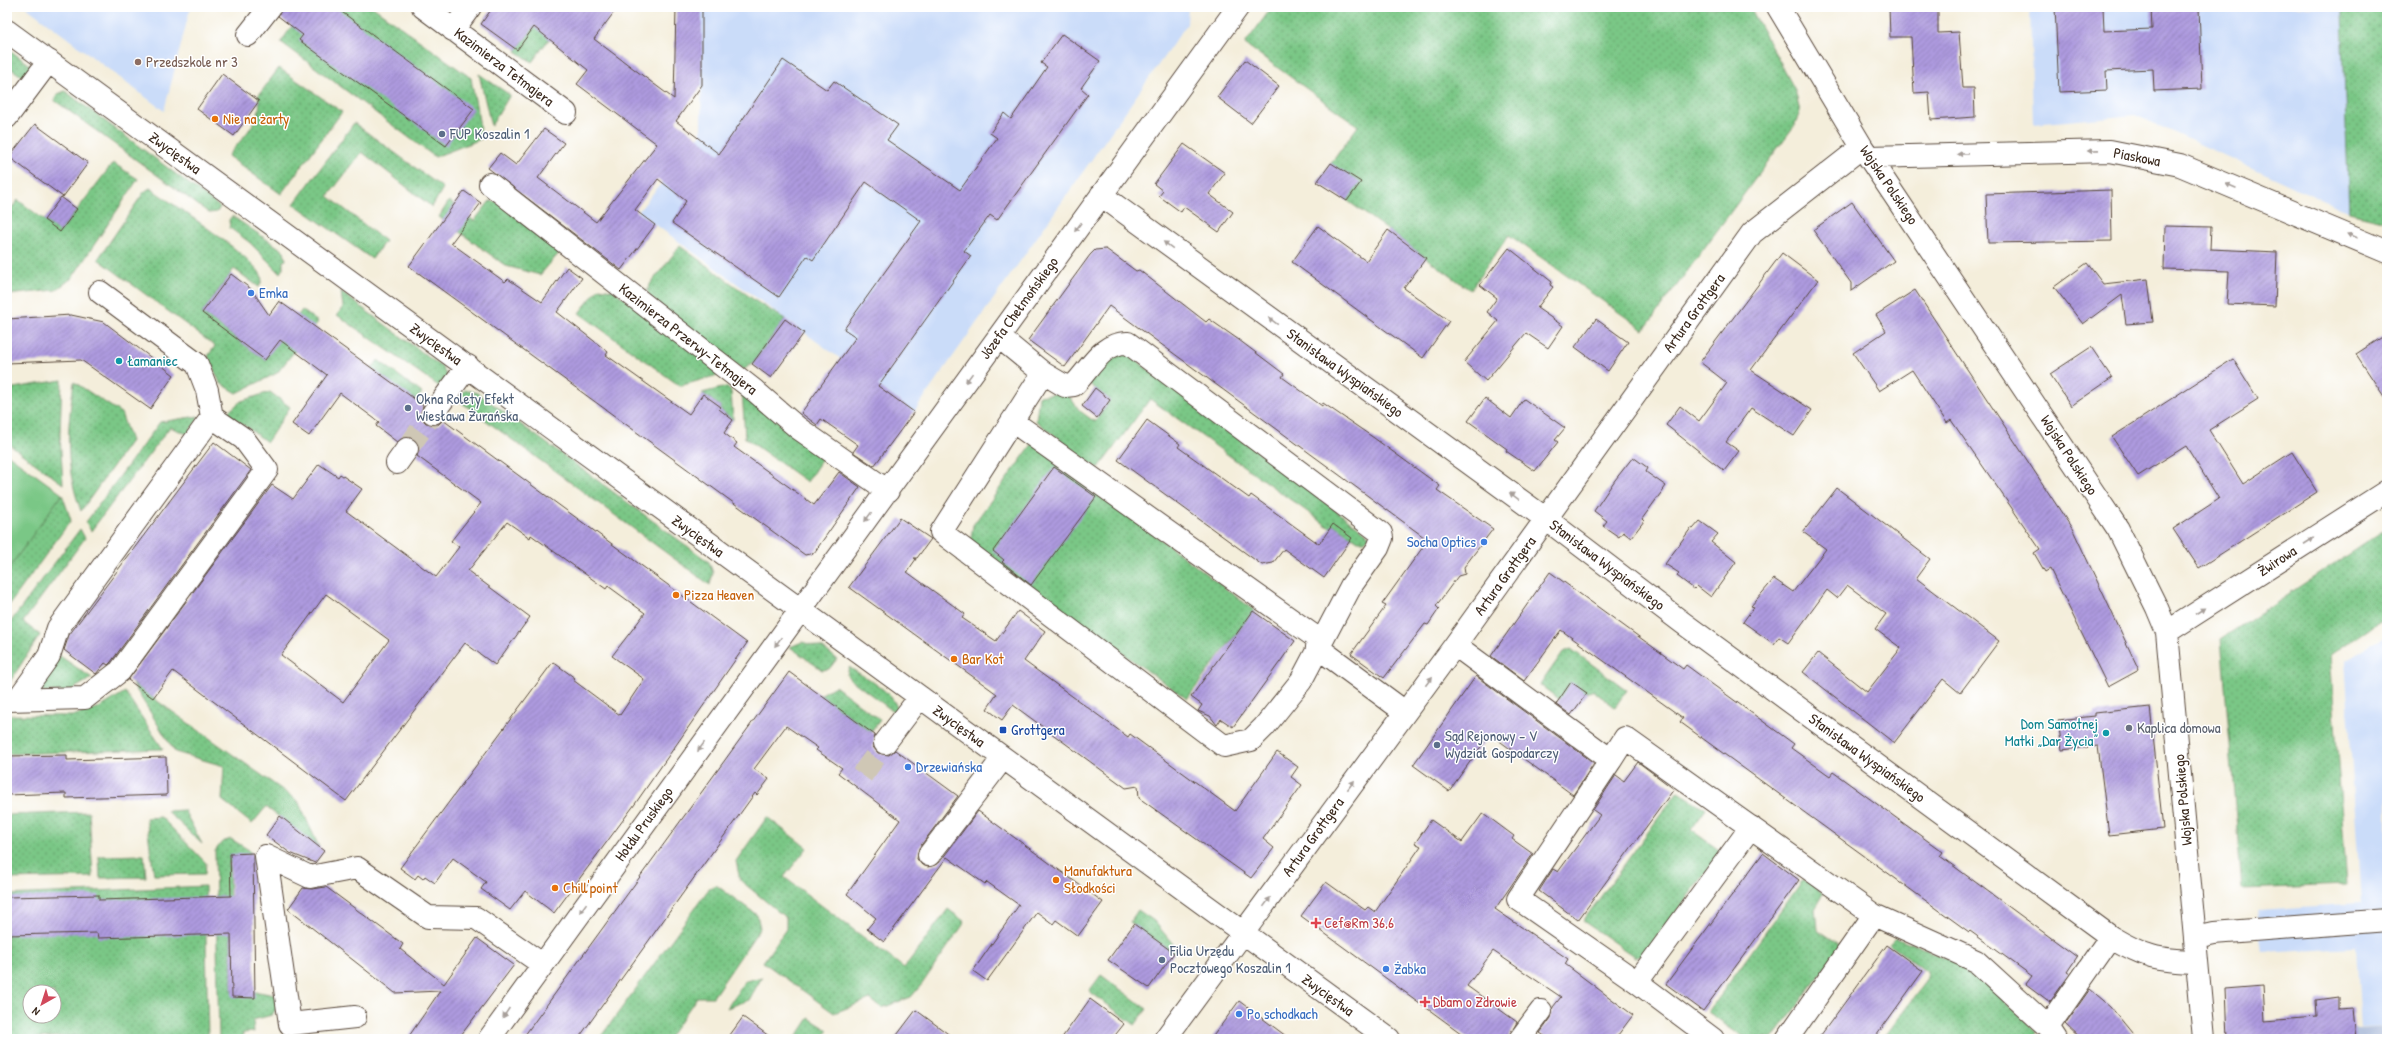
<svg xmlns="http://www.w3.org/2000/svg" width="2394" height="1046" viewBox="0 0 2394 1046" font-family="'Patrick Hand',sans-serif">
<defs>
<pattern id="green-dots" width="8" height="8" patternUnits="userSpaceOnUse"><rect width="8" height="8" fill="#7ac786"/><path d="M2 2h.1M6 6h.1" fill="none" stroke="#65a26d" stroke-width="1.8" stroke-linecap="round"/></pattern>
<pattern id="building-hatch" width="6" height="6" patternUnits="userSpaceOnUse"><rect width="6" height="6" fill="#ad9adf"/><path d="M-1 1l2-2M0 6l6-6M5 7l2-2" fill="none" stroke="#8e7eb4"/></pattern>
</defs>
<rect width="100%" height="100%" fill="#fff"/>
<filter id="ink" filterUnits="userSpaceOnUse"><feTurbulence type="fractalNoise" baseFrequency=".025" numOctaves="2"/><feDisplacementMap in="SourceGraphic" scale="8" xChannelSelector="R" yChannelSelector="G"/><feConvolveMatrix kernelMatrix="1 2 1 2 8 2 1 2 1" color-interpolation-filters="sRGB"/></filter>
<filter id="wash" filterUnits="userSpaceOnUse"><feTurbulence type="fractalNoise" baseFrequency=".012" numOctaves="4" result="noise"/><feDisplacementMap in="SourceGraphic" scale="16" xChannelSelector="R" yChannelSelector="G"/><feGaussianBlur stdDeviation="0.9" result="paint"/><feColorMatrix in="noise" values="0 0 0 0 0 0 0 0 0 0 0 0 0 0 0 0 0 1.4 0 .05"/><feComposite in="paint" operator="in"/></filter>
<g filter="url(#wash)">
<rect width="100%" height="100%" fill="#f4eedb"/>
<!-- built -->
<path fill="#cadcf9" d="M26,7H192L189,13L164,111Z
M702,7H1188L1187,24L914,412L638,212L701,134Z
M2030,7H2349L2342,12L2349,212L2135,115L2033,124Z
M2387,635V1027L2361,1028L2356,947L2263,952L2257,910L2361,903L2345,661Z"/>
<!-- industrial -->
<path fill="#b7c5de" d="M2387,1027V1039L2229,1038Z"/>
<!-- green -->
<path fill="url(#green-dots)" stroke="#5a7852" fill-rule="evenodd" d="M305,7H373L471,78C474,99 480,118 481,139L435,157L281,42Z
M549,7H573L532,62L516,51Z
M1272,7H1750L1795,90L1800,111L1794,126L1644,330L1509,235L1470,290L1319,180L1358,126L1245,44Z
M2349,7H2387V221L2349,212L2342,12Z
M7,48L31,66L30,74L26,79L7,66Z
M279,68L342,112L281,194L228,156C240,140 266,117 258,96Z
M479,74L510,95L491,126Z
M65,91L220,207L217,212L209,213L54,100L58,94Z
M354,123L443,188L432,207L362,152L328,196L385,241L372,259L294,204Z
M113,163L138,179L72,278L56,290L7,295V213L18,200L60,232Z
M150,188C172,204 251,255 261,275C263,279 261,283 259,287L234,269L202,313L265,360L302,310L318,322L277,373L237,393L220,383L208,356L215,346L98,259L144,192Z
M449,201L474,221L490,201L498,202L560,252L540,275L506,266L439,217Z
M232,216L284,251L286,260L283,261V268L280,273L249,242L230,228L229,220Z
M680,246L757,302L785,319L752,364L743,370L651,298L647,291L651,283Z
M599,288L613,290L725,373L680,386L579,313Z
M341,292L442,367L447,376L443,389L337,315L343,307Z
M1119,352L1128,354L1370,536L1365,541H1358L1333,524L1330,528L1150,399L1098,469L1036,421L1039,396L1066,392L1080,411L1095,422L1110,400L1087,382Z
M378,360L422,393L416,401L372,369Z
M62,380L60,435L63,484L7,443V389Z
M74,382L121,413L131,441L81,511C64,465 67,429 74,382Z
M726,387L731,391L733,420L719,409L721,407L702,393Z
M466,390L478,393L709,562L713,573L710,585L454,397Z
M742,390L822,459L807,482L745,438Z
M270,392L290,407L267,442L227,413L241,401Z
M198,416L197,421L187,434L170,427L91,531L86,522L160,422Z
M1033,443L1254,610L1187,699L970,545L973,525Z
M62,494L71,520L7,608V571Z
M2387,528V616L2330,655L2347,885L2242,889L2221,639Z
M80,529L85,538L23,622L40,635L9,683L7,633L9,624Z
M802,642L823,648L837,659L829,669L822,670L790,647Z
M1571,649L1627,690L1615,707L1592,690L1559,699L1540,685L1563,652Z
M57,654L92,678L68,692L36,691Z
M849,667C866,679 898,692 898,715L850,679L847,675Z
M132,683L298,801L319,847L266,807L252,824L222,800L224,766L175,752Z
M835,686L880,720L871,732L820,695Z
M125,692L163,749L7,754V715L72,716L101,707Z
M1678,791L1706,809L1691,830L1722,852L1642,956L1635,957L1583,921Z
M184,810L202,844L167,811Z
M89,812L93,877L7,879V815Z
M161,817L206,863L205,874L154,875L146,818Z
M767,817L807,848L784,877L904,968L948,909L965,922L922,984L911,997L882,1008L870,999L834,1013L763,962L786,929V918L740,880L736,861Z
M231,839L249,850L256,862L229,863L232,993L259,992L280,996L281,1002L272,1015L253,1020L254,1032L243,1033V1039H219L215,851L222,842Z
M144,855L146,877L100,878L99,856Z
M1803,880L1824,893L1815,908L1817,929L1842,946L1772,1039H1747L1708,1012Z
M716,885L757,915L760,928L713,997H697L668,1039H599L708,890Z
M205,886L208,1039H79L78,1036L7,1039V895ZM30,992H54V1016H30Z
M1138,910L1154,921L1177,949L1174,953L1130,922Z
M1896,937L1971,968L2038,1032L2032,1039H1883L1928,979L1927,972L1889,944Z
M1101,975L1147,1009L1135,1025L1089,991Z
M762,977L749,1000L727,1008L745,981Z
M809,1018L828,1030L822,1039H795Z"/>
<!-- pitch -->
<path fill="#7ac786" stroke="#5a7852" d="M7,454L62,494L7,571Z"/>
<g id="blocks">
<!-- building -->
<path fill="url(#building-hatch)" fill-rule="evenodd" d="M282,7H335L474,109L446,146L299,40L303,35L278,16Z
M493,7H618L594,39L674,99L676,7H702V85L676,121L719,154L783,60L827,90L834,81L898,125L887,140L960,190L997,138L990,133L1004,113L1011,119L1047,67L1041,63L1062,34L1100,61L1081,88L1088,94L997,220L990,215L964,251L971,256L878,386L914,412L874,466L853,452L858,445L821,419L817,425L801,413L856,337L844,329L921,221L866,182L813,260L807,256L779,297L672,223L686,201L658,179L635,210L655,225L621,270L488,168L500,153L516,165L544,129L564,143L538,178L596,222L657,144L577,84L588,70L534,27L517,50L481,24Z
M1889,7H1938V33L1959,32L1963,88H1974L1975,117L1931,120L1929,92L1914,93L1911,37H1890Z
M2055,7H2103L2104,31L2152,29L2151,7H2199L2202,89L2154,91L2153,69L2106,71L2107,90L2059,92Z
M1245,60L1279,86L1251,123L1217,97Z
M222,74L259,101L234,136L197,109Z
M35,124L88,163L63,197L9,157Z
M1184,144L1225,173L1209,194L1233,212L1219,232L1184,207L1181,212L1159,196L1163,191L1154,184Z
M1331,163L1361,182L1347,201L1317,182Z
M2111,190L2112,241L1988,243L1986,194Z
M464,191L481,203L451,243L505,282L508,279L542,302L567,267L582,278L557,312L608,352L606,355L689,414L703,394L721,407L719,409L733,420L724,433L737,443L734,447L814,505L839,472L860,487L814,553L805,555L409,266Z
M61,197L77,209L60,232L44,220Z
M1852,202L1894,261L1851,291V283L1813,230Z
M1318,226L1366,261L1388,230L1426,258L1404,288L1449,321L1423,358L1292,262Z
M2165,226L2211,227L2210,249L2277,252L2275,306L2227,304L2229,271L2164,269Z
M1509,248L1552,282L1550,285L1553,287L1537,308L1563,326L1548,348L1526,333L1486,381L1464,362L1498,321L1487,312L1497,298L1480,285Z
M1106,249L1136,271L1139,270L1206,322L1209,319L1239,340L1284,374L1282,377L1322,406L1323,403L1374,438L1440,486L1437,490L1493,529L1464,567L1465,574L1458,576L1436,606L1439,609L1428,625L1425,624L1384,678L1351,654L1386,606L1382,604L1428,540L1109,306L1065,367L1028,340L1090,255L1095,250Z
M1782,253L1818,280L1751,370L1812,410L1794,436L1751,408L1726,442L1739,451L1724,471L1666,425L1680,406L1699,421L1727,383L1700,362Z
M2087,263L2103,284L2148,279L2153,322L2126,324L2122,295L2083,324L2054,287Z
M231,274L251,289L269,315L279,301L423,405L421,418L426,423L438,425L443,420L747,643L635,804L554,913L525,891L510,910L481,889L486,882L453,858L435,883L425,876L423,879L418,875L415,879L400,868L553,662L575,678L573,680L620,715L644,679L612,656L645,613L608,586L606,589L531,535L530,538L507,522L468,571L530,617L495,665L465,643L346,801L173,671L153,698L128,680L272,485L293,499L319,464L338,477L340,474L362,489L346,511L436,577L459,547L451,541L481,503L417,456L419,450L415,439L408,437L397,442L376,426L379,422L340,393L309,436L292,424L327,375L280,340L265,360L202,313ZM326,594L389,640L343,702L281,655Z
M1915,290L2073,530L2139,670L2108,687L2050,569L2045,572L2034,553L2040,549L1951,420L1947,423L1912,370L1879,391L1853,353L1886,331L1876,315Z
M71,315L104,322L174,375L150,409L81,360L7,363V319Z
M785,319L804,333L771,378L752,364Z
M1596,319L1628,342L1608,371L1575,347Z
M2387,334V401L2356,354Z
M2091,347L2112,378L2071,406L2050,374Z
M2233,359L2258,399L2209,430L2243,484L2292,452L2317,492L2199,568L2173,529L2219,499L2186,446L2138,476L2112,437Z
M1095,388L1110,400L1097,418L1082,406Z
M1485,398L1511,418L1524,399L1565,428L1555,440L1558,442L1535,471L1506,451L1507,449L1468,421Z
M1147,420L1180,444L1178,447L1249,498L1251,495L1319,544L1333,524L1352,538L1324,578L1284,549L1273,563L1262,565L1118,460Z
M214,442L251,470L111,662L108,665L105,663L96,674L64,650L69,635Z
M1633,457L1648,468L1646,472L1666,486L1642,519L1644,521L1631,538L1623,532L1619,537L1603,526L1607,521L1594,511L1615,480Z
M1054,467L1096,497L1031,585L1002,562L1004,560L993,551Z
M1837,488L1930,559L1916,578L1999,641L1960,693L1943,679L1894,743L1803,672L1818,653L1867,692L1901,648L1875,629L1886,614L1847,585L1837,598L1827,590L1788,643L1779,637L1774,644L1743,622L1754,607L1751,606L1774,579L1793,592L1826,549L1803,532Z
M900,518L931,539L917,558H914L916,559L907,572L965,614L962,618L996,641L1018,611L1045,631L1024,661L1128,737L1130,734L1235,811L1277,752L1298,767L1291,777L1302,785L1263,839L1274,848L1251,878L1139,798L1138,786L1126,788L1013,705L1002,720L987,709L997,694L849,587Z
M1700,521L1718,534L1711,542L1736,562L1711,597L1697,586L1694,589L1677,576L1679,573L1665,564L1691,528L1693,529Z
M1550,572L1683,669L1686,665L1768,725L1794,744L1791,748L1830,776L1833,772L1943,852L1940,856L2077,957L2067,972L2070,974L2050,1002L2026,984L2032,976L1970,931L1969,932L1680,722L1683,718L1561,630L1524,681L1491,656Z
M1253,611L1295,641L1233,727L1221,719L1217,725L1210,716L1198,711L1202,705L1191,697Z
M789,672L875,735L873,747L878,753L889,755L895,750L958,796L919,848L917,859L922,865L928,867L939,863L978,811L1103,902L1078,936L1056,920L1053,924L1037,912L987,981L973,971L1019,905L987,882L985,884L947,857L884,942L867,929L876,918L847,894L900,820L838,773L842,768L816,750L818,748L786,726L754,769L769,779L757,795L755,793L578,1039H522Z
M1476,676L1594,763L1573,795L1490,734L1449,791L1413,765Z
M1571,682L1587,693L1571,715L1556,704Z
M2150,707L2163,829L2109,835L2098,746L2062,750L2058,720L2095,716V713Z
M67,755V760L166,757L167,795L66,798V793L7,795V756Z
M1638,762L1674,789L1578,920L1539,891L1553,869L1558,872L1600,815L1593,810L1616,775L1624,781Z
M1483,813L1514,836L1512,839L1533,854L1495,909L1568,959L1565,964L1633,1015L1615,1039H1549L1540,1033L1551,1018L1553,1007L1561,997L1493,951L1467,986L1517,1022L1508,1039H1469L1301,916L1326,882L1365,910L1368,907L1375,912L1421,846L1415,843L1431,820L1462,842Z
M280,816L324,851L315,863L290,853L266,835Z
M253,853L255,998L232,997L231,934L98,938L97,933L7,935V897L99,895V900L231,896L230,854Z
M1763,853L1799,880L1703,1011L1666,984Z
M326,887L403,944L400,949L444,984L477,938L514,965L458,1039H407L440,991L395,993L288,909L303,888L312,889Z
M1134,924L1174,953L1149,988L1108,960Z
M1887,945L1923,971L1874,1039H1818Z
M2263,986L2265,1021L2317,1017L2316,1000L2338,997V1009L2353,1008L2356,1039H2227L2225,989Z
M2090,989L2110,1006L2137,1039H2081L2065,1024Z
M1090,999L1124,1024L1112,1039H1061Z
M1239,1001L1290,1039H1211Z
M916,1010L955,1039H894Z
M743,1017L773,1039H727Z"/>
</g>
</g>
<g filter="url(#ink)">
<use href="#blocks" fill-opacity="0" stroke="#57473a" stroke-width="1"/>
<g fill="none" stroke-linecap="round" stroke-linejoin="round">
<!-- minor-tunnel -->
<path stroke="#cfc7b5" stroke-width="22" stroke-dasharray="22 11" stroke-linecap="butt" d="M407,449L433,413
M862,775L885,743"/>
<!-- minor casing -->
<g stroke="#57473a" stroke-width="24">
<path id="minor" d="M423,7L566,113
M1778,7L1862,147L2118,529L2157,608L2167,632L2197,961
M453,30L470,7
M7,31L1389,1039
M248,35L270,7
M7,117L49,61
M1869,157L2110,151L2180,165L2387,252
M490,184L755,391L798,428L888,491
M1101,195L1546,519L1683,623L2111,937C2145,957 2157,960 2197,961L2204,1039
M999,337L1043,373L1065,386L1074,385C1091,368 1102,342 1128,343L1381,533L1382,538L1378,548L1351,586L1301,681L1264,727L1251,740L1224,746L941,532L1043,373
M433,413L468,366
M1012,421L1321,641
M397,463L407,449
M2167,632L2387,491
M1455,645L1611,760L1518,899L1637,982L1713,1039
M1317,647L1405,712
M18,699L49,656L58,628L212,417
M7,700L85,698L120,671L267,470L244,439L212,417L207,390L197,364L100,292
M885,743L920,697
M1611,760L1625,738L1874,915L1976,961L2048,1027L2056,1039
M929,855L1003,758
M2196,937L2214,933L2387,920
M1637,982L1751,827
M355,1017L290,1024L266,856L310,877L357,868L428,917L476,918L542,964
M2048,1027L2111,937
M489,1039L1238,7
M1165,1039L1455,645L1752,233L1862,147
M1520,1039L1541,1011
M1787,1039L1874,915"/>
</g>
<!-- minor -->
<use href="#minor" stroke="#fff" stroke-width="22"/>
</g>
<!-- one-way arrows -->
<defs><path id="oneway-solid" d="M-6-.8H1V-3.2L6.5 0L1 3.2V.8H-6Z"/></defs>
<g fill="#a79f9a">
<use href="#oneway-solid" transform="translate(2093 151) rotate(179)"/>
<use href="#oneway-solid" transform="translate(1963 154) rotate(179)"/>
<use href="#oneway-solid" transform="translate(2231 186) rotate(-157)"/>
<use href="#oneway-solid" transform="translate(1078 227) rotate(126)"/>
<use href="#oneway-solid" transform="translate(2352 236) rotate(-157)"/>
<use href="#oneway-solid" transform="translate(1168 245) rotate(-144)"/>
<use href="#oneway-solid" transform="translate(1273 321) rotate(-144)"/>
<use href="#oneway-solid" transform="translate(969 378) rotate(126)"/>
<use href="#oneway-solid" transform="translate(1514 496) rotate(-144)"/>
<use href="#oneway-solid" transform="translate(868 517) rotate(126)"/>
<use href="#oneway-solid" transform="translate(2309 541) rotate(-33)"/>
<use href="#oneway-solid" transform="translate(2200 611) rotate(-33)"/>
<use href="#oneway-solid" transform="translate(778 642) rotate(125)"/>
<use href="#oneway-solid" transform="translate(1429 681) rotate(-53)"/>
<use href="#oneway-solid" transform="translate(701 747) rotate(126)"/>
<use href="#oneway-solid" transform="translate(1351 785) rotate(-53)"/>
<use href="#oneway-solid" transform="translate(1267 902) rotate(-54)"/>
<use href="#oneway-solid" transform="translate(583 908) rotate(126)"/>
<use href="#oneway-solid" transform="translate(506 1013) rotate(124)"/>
</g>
</g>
<!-- markers -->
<circle fill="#8d6e63" stroke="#fff" stroke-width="1.5" cx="138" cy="62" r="4"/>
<g fill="#e8710a" stroke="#fff" stroke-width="1.5">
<circle cx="215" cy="119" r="4"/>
<circle cx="676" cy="595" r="4"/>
<circle cx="954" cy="659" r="4"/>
<circle cx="1056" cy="880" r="4"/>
<circle cx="555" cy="888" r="4"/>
</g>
<g fill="#5c6f8a" stroke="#fff" stroke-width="1.5">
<circle cx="442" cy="134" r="4"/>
<circle cx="408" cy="408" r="4"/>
<circle cx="1437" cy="745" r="4"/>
<circle cx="1162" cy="960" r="4"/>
</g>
<g fill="#3f7fe0" stroke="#fff" stroke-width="1.5">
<circle cx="251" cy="293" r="4"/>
<circle cx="1484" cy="542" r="4"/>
<circle cx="908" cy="767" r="4"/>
<circle cx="1386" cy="969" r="4"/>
<circle cx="1239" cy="1014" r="4"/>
</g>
<g fill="#0f9aa8" stroke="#fff" stroke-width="1.5">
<circle cx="119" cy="361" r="4"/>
<circle cx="2106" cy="733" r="4"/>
</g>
<circle fill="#6b7280" stroke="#fff" stroke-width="1.5" cx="2129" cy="728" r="4"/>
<rect fill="#1a4fb4" stroke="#fff" stroke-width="1.5" x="999" y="726" width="8" height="8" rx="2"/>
<g fill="#e0444e" stroke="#fff" stroke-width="1.5">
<path d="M1314 917h4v4h4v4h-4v4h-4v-4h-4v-4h4z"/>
<path d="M1423 996h4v4h4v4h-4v4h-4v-4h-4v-4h4z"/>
</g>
<g text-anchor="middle" stroke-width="3" stroke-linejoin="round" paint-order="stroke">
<!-- education labels -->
<g font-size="15" fill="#785e54" stroke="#fff" text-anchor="start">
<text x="146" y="67">Przedszkole nr 3</text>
</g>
<!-- street labels -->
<g font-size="15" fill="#3b2a1e" stroke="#fff">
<text transform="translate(504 67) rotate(37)" y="5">Kazimierza Tetmajera</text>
<text transform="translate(175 153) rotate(36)" y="5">Zwycięstwa</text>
<text transform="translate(2137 157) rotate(11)" y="5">Piaskowa</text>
<text transform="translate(1889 185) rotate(56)" y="5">Wojska Polskiego</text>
<text transform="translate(1019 308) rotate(-54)" y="5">Józefa Chełmońskiego</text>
<text transform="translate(1694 313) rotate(-54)" y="5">Artura Grottgera</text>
<text transform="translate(688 339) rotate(38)" y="5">Kazimierza Przerwy-Tetmajera</text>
<text transform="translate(436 344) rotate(36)" y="5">Zwycięstwa</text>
<text transform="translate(1345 373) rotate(36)" y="5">Stanisława Wyspiańskiego</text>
<text transform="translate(2069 455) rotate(57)" y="5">Wojska Polskiego</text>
<text transform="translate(698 536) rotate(36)" y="5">Zwycięstwa</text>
<text transform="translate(2277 561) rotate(-33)" y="5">Żwirowa</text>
<text transform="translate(1607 565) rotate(37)" y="5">Stanisława Wyspiańskiego</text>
<text transform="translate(1505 576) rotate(-54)" y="5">Artura Grottgera</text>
<text transform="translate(959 726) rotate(36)" y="5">Zwycięstwa</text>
<text transform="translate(1867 758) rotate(36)" y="5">Stanisława Wyspiańskiego</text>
<text transform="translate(2183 800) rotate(-95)" y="5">Wojska Polskiego</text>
<text transform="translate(644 824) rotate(-54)" y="5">Hołdu Pruskiego</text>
<text transform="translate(1313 837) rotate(-54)" y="5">Artura Grottgera</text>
<text transform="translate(1328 995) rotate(36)" y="5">Zwycięstwa</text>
</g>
<!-- food labels -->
<g font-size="15" fill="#c56008" stroke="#fff" text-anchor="start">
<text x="223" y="124">Nie na żarty</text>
<text x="684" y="600">Pizza Heaven</text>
<text x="962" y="664">Bar Kot</text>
<text x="1064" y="876">Manufaktura<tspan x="1064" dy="17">Słodkości</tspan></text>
<text x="563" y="893">Chill'point</text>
</g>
<!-- service labels -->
<g font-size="15" fill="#4e5e75" stroke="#fff" text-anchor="start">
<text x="450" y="139">FUP Koszalin 1</text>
<text x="416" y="404">Okna Rolety Efekt<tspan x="416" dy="17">Wiesława Żurańska</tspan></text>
<text x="1445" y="741">Sąd Rejonowy – V<tspan x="1445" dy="17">Wydział Gospodarczy</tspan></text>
<text x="1170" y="956">Filia Urzędu<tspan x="1170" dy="17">Pocztowego Koszalin 1</tspan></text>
</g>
<!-- shop labels -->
<g font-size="15" fill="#366cbe" stroke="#fff" text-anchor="start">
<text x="259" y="298">Emka</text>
<text x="1476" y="547" text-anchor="end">Socha Optics</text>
<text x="916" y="772">Drzewiańska</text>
<text x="1394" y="974">Żabka</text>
<text x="1247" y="1019">Po schodkach</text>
</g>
<!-- culture labels -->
<g font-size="15" fill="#0d838f" stroke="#fff" text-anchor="start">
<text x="127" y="366">Łamaniec</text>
<text x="2098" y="729" text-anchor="end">Dom Samotnej<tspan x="2098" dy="17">Matki „Dar Życia”</tspan></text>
</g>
<!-- worship labels -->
<g font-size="15" fill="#5b616d" stroke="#fff" text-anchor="start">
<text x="2137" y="733">Kaplica domowa</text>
</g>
<!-- transit labels -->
<g font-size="15" fill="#164399" stroke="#fff" text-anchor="start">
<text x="1011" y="735">Grottgera</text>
</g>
<!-- health labels -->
<g font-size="15" fill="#be3a42" stroke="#fff" text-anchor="start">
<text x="1324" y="928">Cef@Rm 36,6</text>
<text x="1433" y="1007">Dbam o Zdrowie</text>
</g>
</g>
<!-- margin -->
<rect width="2394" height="1046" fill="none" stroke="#fff" stroke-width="24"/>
<!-- north arrow -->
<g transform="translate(42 1004) rotate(219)"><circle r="19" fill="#ffffff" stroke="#b1aaa5"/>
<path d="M0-3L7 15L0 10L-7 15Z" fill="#d1495b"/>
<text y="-6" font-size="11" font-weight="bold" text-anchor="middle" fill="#3b2a1e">N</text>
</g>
</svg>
